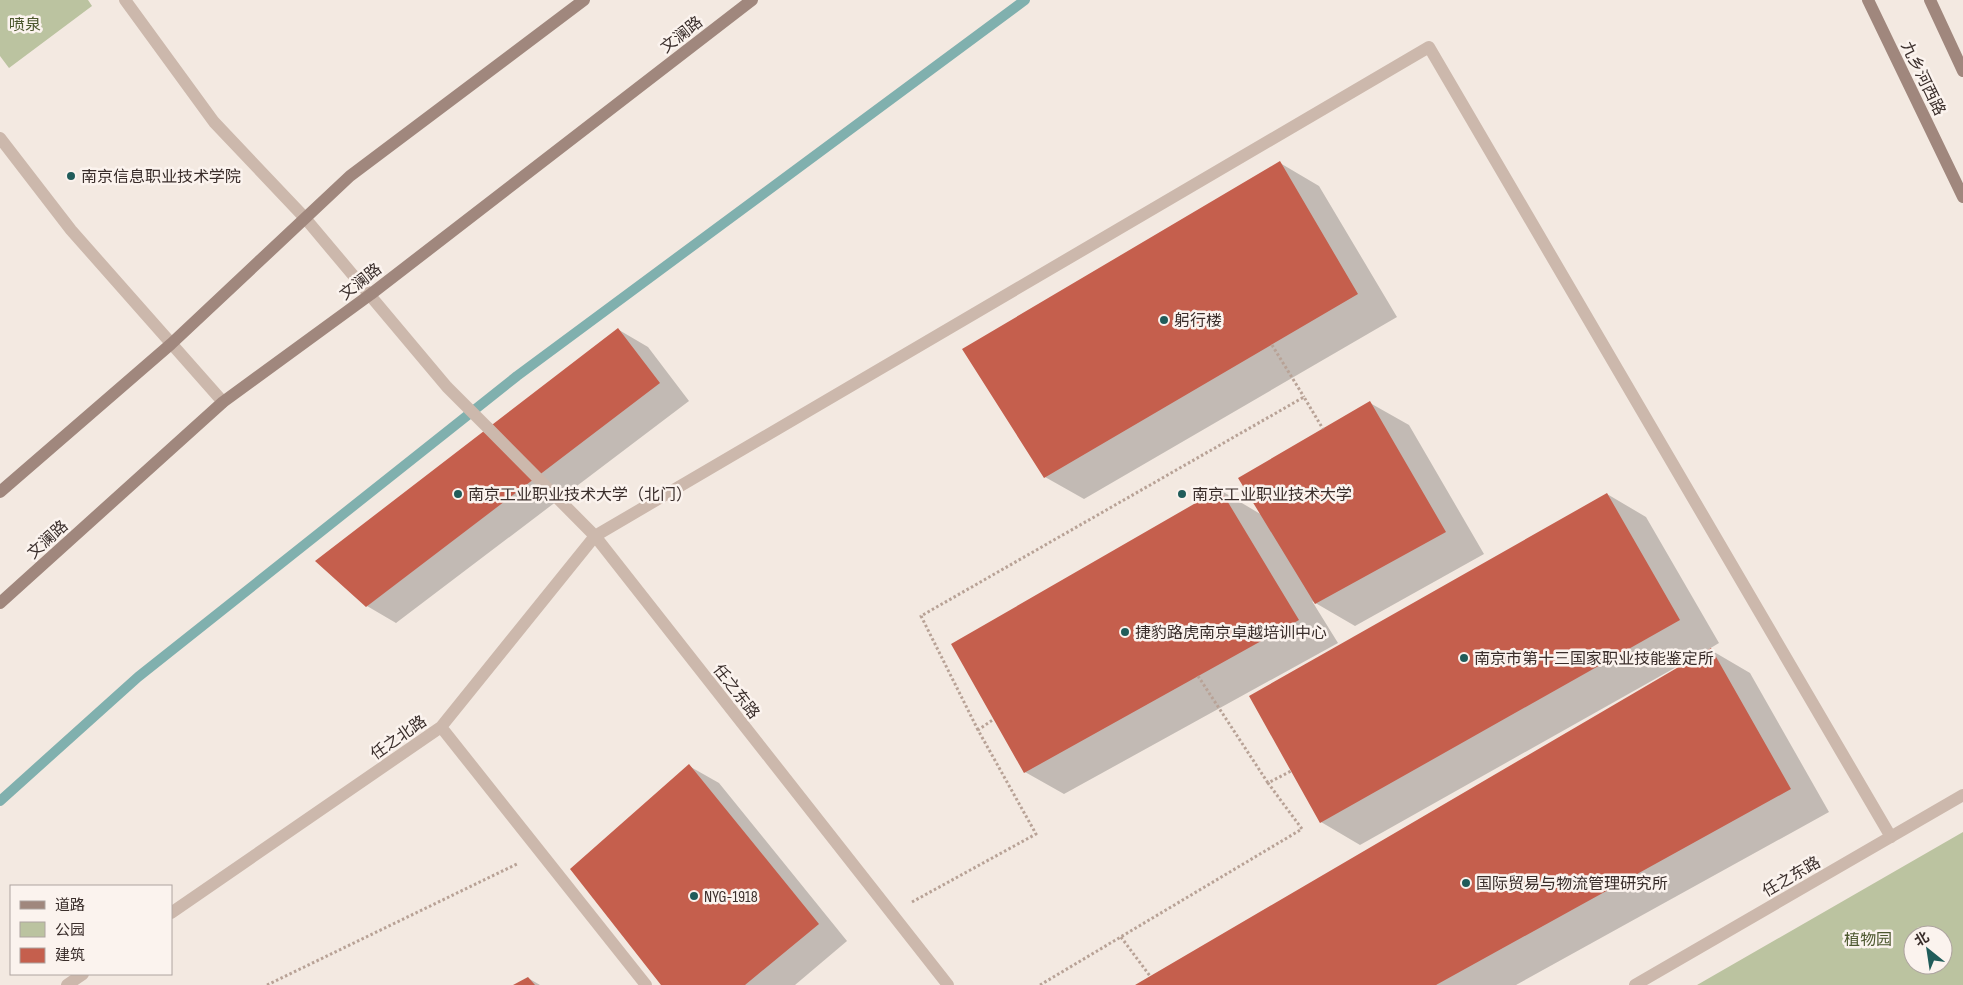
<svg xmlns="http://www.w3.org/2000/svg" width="1963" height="985" viewBox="0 0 1963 985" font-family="'Sofia Sans Condensed','Noto Sans SC',sans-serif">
<rect width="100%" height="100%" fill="#f3e9e1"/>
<!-- green -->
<path fill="#bbc3a0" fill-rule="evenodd" d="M0,0H88L92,6L9,68L0,56Z
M1963,832V985H1697ZM1913,935H1943V965H1913Z"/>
<!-- shadow -->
<path fill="#0003" d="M1280,163L1319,186L1397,317L1084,499L1045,477Z
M619,330L648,347L689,401L396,623L367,606Z
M1370,403L1409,425L1484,554L1355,626L1312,601L1338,643L1064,794L1025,772L1220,490L1262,515Z
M1607,494L1646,517L1719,643L1709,649L1750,673L1829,812L1516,985H1137L1704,654L1703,652L1360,845L1321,822Z
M689,766L719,783L847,941L795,985H663Z
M528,978L540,985H516Z"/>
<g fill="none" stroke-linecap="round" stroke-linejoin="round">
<!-- stream -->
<path stroke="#80b0ae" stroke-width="10" d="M0,801L138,677L517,376L1025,0"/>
</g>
<!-- building -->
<path fill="#c55f4d" d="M1280,161L1358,294L1044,478L962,349Z
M618,328L660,383L366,607L315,561Z
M1370,401L1446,532L1315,604L1238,478Z
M1220,489L1299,620L1024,773L951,644Z
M1607,493L1680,620L1320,823L1249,696Z
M1711,648L1791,789L1436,985H1135Z
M689,764L819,924L745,985H661L570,869Z
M528,977L535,985H513Z"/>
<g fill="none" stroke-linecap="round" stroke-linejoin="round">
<!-- path -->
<path stroke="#b8a296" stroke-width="3" stroke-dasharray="2.5 2.5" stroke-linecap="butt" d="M1272,345L1304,397
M1198,676L1268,783
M978,730L921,616L1304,397L1323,429
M912,902L1036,834L978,730L994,719
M1121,937L1150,976
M267,985L519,863
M1040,985L1302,829L1268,783L1291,771"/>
<!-- lane -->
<path stroke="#ccb8ac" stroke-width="12" d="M125,0L214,122L305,218L447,387L488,428
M0,138L71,230L223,402"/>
<!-- street -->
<path stroke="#ccb8ac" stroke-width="12" d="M488,428L595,536L948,985
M441,727L646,985
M171,913L441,727L595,536L1429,47L1891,837
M67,985L83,974
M1635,985L1963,795"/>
<!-- secondary -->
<path stroke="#a0877d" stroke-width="12" d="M1868,0L1963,197
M1930,0L1963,71
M0,492L171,344L350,176L584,0
M0,603L223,402L371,294L752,0"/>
</g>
<!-- markers -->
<g fill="#205c5a" stroke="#fbf3ee" stroke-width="2">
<circle cx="71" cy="176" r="5"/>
<circle cx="1164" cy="320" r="5"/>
<circle cx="458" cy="494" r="5"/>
<circle cx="1182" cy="494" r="5"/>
<circle cx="1125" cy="632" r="5"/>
<circle cx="1464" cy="658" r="5"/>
<circle cx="1466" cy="883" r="5"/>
<circle cx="694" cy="896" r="5"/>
</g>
<g text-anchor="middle" stroke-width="5" stroke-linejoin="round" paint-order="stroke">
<!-- park labels -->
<g font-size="16" fill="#4d582f" stroke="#fbf3ee">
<text x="25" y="30">喷泉</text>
<text x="1868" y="945">植物园</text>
</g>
<!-- street labels -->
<g font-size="16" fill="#3a2e2b" stroke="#fbf3ee">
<text transform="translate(681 34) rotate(-38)" y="6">文澜路</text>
<text transform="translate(1924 78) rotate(64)" y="6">九乡河西路</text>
<text transform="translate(360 281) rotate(-38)" y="6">文澜路</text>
<text transform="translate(47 539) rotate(-42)" y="6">文澜路</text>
<text transform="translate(737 691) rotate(52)" y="6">任之东路</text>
<text transform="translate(398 737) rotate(-35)" y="6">任之北路</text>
<text transform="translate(1791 876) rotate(-30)" y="6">任之东路</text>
</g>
<!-- poi labels -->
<g font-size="16" fill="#3a2e2b" stroke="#fbf3ee" text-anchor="start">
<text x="81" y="182">南京信息职业技术学院</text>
<text x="1174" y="326">躬行楼</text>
<text x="468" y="500">南京工业职业技术大学（北门）</text>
<text x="1192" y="500">南京工业职业技术大学</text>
<text x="1135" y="638">捷豹路虎南京卓越培训中心</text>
<text x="1474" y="664">南京市第十三国家职业技能鉴定所</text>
<text x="1476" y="889">国际贸易与物流管理研究所</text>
<text x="704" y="902">NYG-1918</text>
</g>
</g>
<!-- legend -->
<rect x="10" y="885" width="162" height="90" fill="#fbf3ee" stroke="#aea4a0"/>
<rect x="20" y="901" width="25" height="8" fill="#a0877d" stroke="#aea4a0"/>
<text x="55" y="910" font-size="15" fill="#3a2e2b">道路</text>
<rect x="20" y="922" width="25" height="15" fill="#bbc3a0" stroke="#aea4a0"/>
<text x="55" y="935" font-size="15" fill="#3a2e2b">公园</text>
<rect x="20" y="948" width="25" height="15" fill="#c55f4d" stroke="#aea4a0"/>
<text x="55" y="960" font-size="15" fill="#3a2e2b">建筑</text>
<!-- north arrow -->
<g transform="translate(1928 950) rotate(330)"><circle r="24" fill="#fbf3ee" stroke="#aea4a0"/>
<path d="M0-4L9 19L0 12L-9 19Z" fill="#205c5a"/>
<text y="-8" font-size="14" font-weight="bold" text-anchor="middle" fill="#3a2e2b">北</text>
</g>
</svg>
